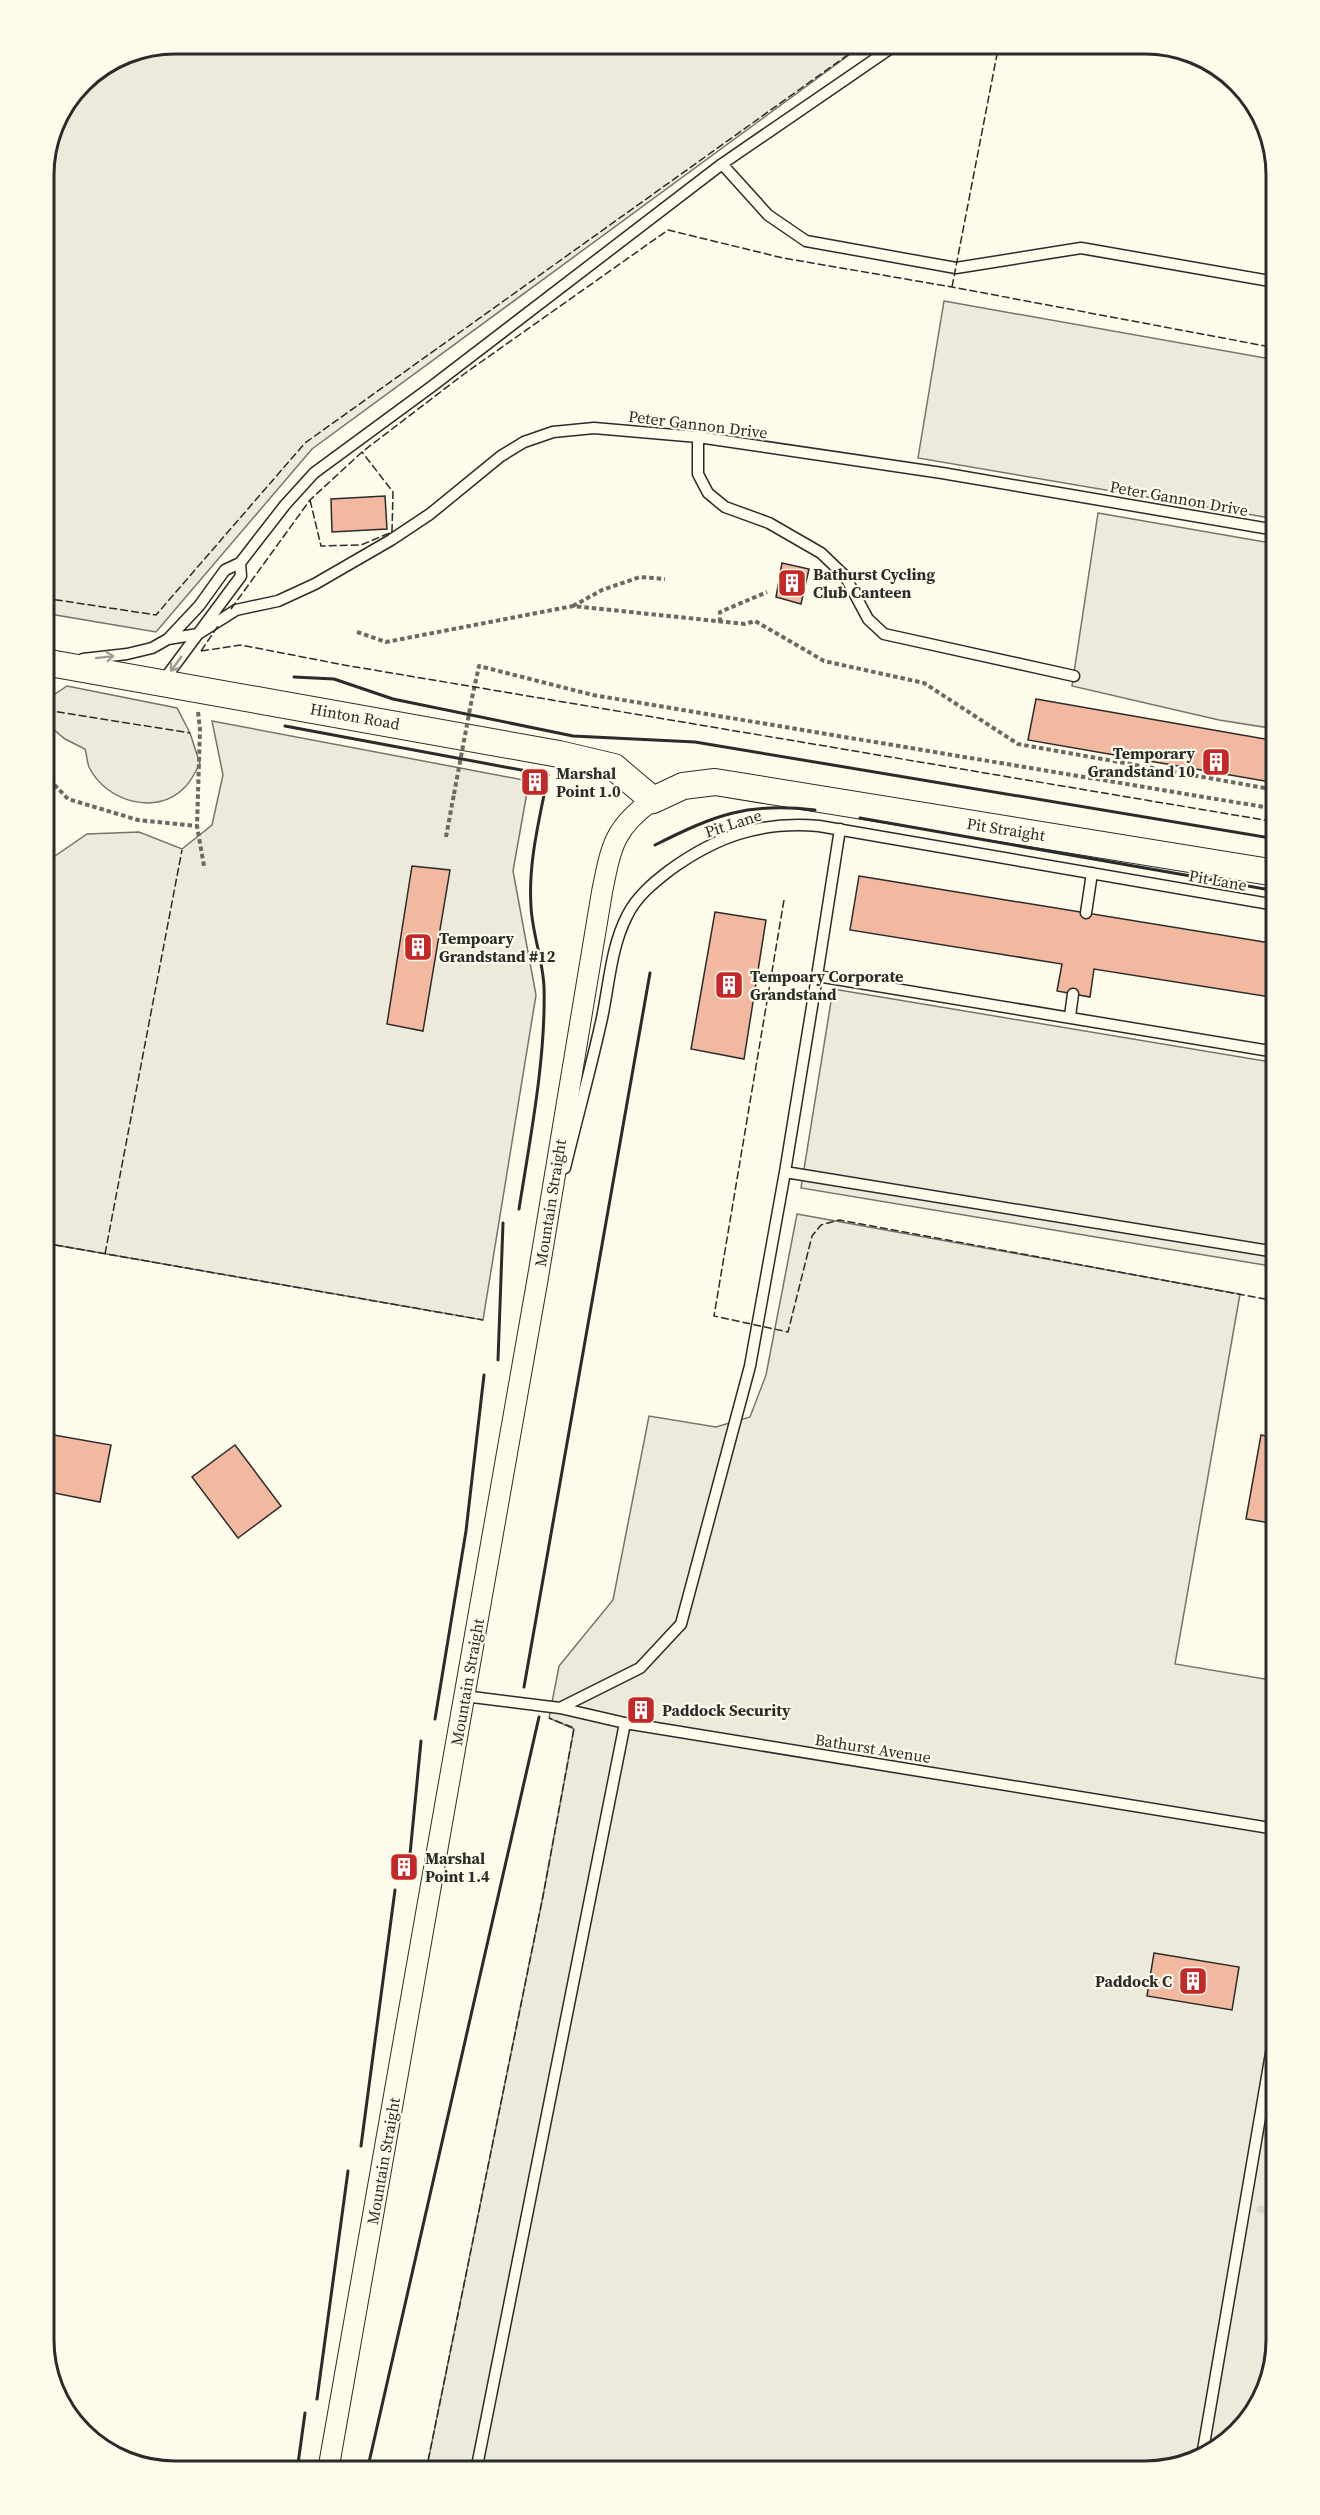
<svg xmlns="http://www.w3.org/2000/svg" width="1320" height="2515" viewBox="0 0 1320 2515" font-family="'Source Serif 4',serif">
<rect width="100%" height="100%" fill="#fdfbea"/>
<!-- green -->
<path fill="#ecebdb" stroke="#74746e" stroke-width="1.5" d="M175,44H864L312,449L156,632L44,613V167L57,117L82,82L125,53Z
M944,301L1276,360V519L918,458Z
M67,686L177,708L190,733L200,764C195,772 191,782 184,788C157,816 106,802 89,767C87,762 87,755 85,749L65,739L47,724L49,698Z
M212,721L529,781L513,871L536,995L483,1320L44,1243V859L52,858L87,834L139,832L182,849L212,825L223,775Z
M797,1214L1240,1294L1175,1664L1276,1681V2340L1254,2413L1196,2461L1145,2471H426L543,1896L574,1729L549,1718L559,1666L613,1600L649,1416L716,1427L750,1417L766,1375Z"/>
<!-- parking -->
<path fill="#eceadb" stroke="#74746e" stroke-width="1.5" d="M1098,513L1276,544V729L1219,720L1072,686Z
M833,989L1276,1063V1267L801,1188Z"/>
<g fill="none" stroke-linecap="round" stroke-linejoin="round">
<!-- stream -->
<path stroke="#d8d7c9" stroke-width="7" d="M1260,2209L1276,2212"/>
</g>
<!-- building -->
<path fill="#f2b8a0" stroke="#2b2b2b" stroke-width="1.5" d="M385,496L387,529L332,532L331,499Z
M782,563L809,569L801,604L776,597Z
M1036,699L1276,741V783L1028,740Z
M412,866L450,870L423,1031L387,1024Z
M859,876L1276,944V998L1094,969L1090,997L1057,991L1062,964L850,930Z
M715,912L766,920L744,1059L691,1049Z
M48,1434L111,1445L100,1502L44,1491V1443L46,1444Z
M1261,1435L1276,1438V1524L1246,1519Z
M235,1445L281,1506L238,1538L192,1477Z
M633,1705L649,1706L648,1715L633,1713Z
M1154,1953L1239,1967L1232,2010L1147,1996Z"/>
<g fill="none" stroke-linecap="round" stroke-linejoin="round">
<!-- service casing -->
<g stroke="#2b2b2b" stroke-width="13">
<path id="service" d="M722,164L768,215L806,241L956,268L1081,248L1276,282
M698,437V474L708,493L725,507L769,523L821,553L845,576L868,619L884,634L1074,676
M168,639L198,634L236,610L278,601L315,584L391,540L430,514L501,456L524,442L553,432L594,428L698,437L942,473L1276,530
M83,659L127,654L152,648L168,639L199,606L225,570L240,563L285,505L314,473L431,387L722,164L897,44
M163,681L241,576L240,563
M1086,913L1092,873
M817,976L840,829
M1070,1016L1073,994
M565,1168C577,1118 591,1068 602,1018C609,985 611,947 627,916C636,897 653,883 670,870C717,836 761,821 819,826L1276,905
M1276,1252L785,1172L817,976L1276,1052
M464,1696L560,1708L625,1723L1276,1829
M560,1708L640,1668L681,1624L750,1366L785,1172
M1202,2456L1276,2024
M476,2471L625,1723"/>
</g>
<!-- minor casing -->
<g stroke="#2b2b2b" stroke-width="22">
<path id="minor" d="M328,2471L538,1277L602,892C611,847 614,827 653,800"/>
</g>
<!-- tertiary casing -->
<g stroke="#2b2b2b" stroke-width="28">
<path id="tertiary" d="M44,662L559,754L614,767L653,800L683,786L715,782L1276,873"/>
</g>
<!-- path -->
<path stroke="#6a6964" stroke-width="4" stroke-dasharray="4.5 3" stroke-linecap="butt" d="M573,606L602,590L640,577L665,579
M720,622V612L767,592
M357,632L386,642L573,606L745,624L755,621L824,661L924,683L1018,744L1276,790
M472,698L479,666L593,695L1276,809
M198,712L200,729L197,826L204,866
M44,774L68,799L138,820L197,826
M446,837L454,794"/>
<!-- service -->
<use href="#service" stroke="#fdfbea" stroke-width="10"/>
<!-- minor -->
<use href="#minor" stroke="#fdfbea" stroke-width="20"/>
<!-- tertiary -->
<use href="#tertiary" stroke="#fdfbea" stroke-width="26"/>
<!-- path-bridge -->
<path stroke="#6a6964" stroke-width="4" stroke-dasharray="4.5 3" stroke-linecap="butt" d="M454,794L472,698"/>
<!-- fence -->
<path stroke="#2b2b2b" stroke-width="1.5" stroke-dasharray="8 3" stroke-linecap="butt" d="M952,287L999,44
M310,500L321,546L361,545L392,532L393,492L362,452
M44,598L156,615L305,443L863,44
M231,609L310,500L362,452L464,374L668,230L783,258L952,287L1276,348
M201,651L218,626
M201,651L241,645L344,665L1276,822
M46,710L190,733
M784,900L714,1316L788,1332L812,1236L821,1225L839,1220L1276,1301
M44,1243L483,1320
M105,1254L182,850
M426,2471L543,1896L574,1728L549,1718"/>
<!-- wall -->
<path stroke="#2b2b2b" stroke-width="3" d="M294,677L334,679L393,699L573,736L695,742L1276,839
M285,726L548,775C540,817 528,862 531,906C532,933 543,960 544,987C546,1058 530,1139 519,1209
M860,818L1276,891
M655,845C715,815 747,802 815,810
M498,1360L503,1223
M524,1687L650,973
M435,1719L466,1531L484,1375
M408,1875L421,1741
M361,2146L395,1890
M317,2399L348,2171
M297,2471L305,2413
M367,2471L539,1717"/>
</g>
<!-- one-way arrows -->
<defs><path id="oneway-shaft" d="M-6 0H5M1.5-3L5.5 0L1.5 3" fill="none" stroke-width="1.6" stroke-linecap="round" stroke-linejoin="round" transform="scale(1.5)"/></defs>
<g stroke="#9e9d94">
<use href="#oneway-shaft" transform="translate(105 657) rotate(-7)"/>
<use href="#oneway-shaft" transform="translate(176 664) rotate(126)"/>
</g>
<!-- icons -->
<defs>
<g id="building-square" transform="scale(1.5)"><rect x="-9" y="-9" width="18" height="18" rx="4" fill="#c62828" stroke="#fdfbea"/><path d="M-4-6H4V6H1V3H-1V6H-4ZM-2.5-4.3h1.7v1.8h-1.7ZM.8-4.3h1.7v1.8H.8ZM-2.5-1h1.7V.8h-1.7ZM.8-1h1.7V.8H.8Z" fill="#fff"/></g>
</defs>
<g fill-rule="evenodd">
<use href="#building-square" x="792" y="583"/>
<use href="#building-square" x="1216" y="762"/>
<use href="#building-square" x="535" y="782"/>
<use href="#building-square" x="418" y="947"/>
<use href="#building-square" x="729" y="985"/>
<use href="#building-square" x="641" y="1710"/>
<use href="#building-square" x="404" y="1867"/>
<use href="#building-square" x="1193" y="1981"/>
</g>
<g text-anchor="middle" stroke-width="4.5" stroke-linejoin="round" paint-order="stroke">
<!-- street labels -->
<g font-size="16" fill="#2b2b2b" stroke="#fdfbea">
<text transform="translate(698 424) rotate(7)" y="6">Peter Gannon Drive</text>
<text transform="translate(1179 498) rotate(10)" y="6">Peter Gannon Drive</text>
<text transform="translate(355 716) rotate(10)" y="6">Hinton Road</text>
<text transform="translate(733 823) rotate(-18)" y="6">Pit Lane</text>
<text transform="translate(1006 829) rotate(9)" y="6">Pit Straight</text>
<text transform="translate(1218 880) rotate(10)" y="6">Pit Lane</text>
<text transform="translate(550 1203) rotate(-81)" y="6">Mountain Straight</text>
<text transform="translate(467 1682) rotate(-80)" y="6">Mountain Straight</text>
<text transform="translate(873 1748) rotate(9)" y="6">Bathurst Avenue</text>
<text transform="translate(383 2161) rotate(-80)" y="6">Mountain Straight</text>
</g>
<!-- poi labels -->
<g font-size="16" font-weight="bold" fill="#2b2b2b" stroke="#fdfbea" text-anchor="start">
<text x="813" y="580">Bathurst Cycling<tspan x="813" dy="18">Club Canteen</tspan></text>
<text x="1195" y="759" text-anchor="end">Temporary<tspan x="1195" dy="18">Grandstand 10</tspan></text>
<text x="556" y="779">Marshal<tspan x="556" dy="18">Point 1.0</tspan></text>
<text x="439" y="944">Tempoary<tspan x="439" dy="18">Grandstand #12</tspan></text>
<text x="750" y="982">Tempoary Corporate<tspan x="750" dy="18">Grandstand</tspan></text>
<text x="662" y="1716">Paddock Security</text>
<text x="425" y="1864">Marshal<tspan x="425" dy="18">Point 1.4</tspan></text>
<text x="1172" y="1987" text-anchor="end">Paddock C</text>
</g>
</g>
<!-- crop -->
<path d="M0 0H1320V2515H0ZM175 54H1145A121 121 0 0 1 1266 175V2340A121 121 0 0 1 1145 2461H175A121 121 0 0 1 54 2340V175A121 121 0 0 1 175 54Z" fill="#fdfbea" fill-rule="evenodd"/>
<path fill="none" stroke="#2b2b2b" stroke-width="3" d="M175 54H1145A121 121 0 0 1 1266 175V2340A121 121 0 0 1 1145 2461H175A121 121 0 0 1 54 2340V175A121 121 0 0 1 175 54Z"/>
</svg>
